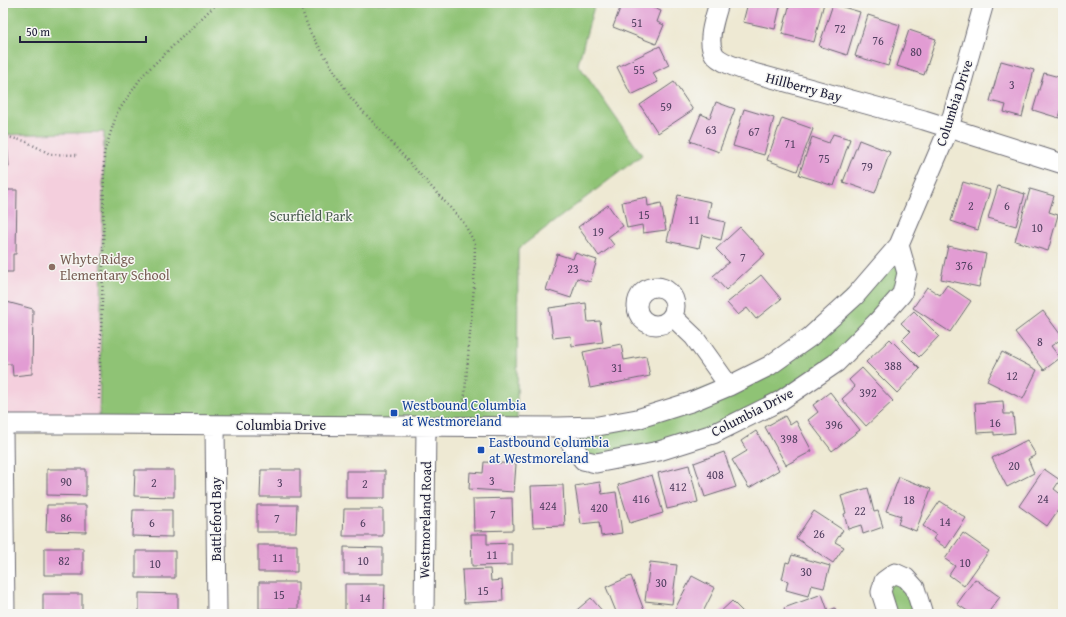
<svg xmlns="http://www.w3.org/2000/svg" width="1066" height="617" viewBox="0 0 1066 617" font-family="'Gentium Book Plus',serif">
<rect width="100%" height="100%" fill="#f6f6f2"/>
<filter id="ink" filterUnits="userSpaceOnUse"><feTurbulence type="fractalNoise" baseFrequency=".025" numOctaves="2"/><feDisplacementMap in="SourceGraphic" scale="8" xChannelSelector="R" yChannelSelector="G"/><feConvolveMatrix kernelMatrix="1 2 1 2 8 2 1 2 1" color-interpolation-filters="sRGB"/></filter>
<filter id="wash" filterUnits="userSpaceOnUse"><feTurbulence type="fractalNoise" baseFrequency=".012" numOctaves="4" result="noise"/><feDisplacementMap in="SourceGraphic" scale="16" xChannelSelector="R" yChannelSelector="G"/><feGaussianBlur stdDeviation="0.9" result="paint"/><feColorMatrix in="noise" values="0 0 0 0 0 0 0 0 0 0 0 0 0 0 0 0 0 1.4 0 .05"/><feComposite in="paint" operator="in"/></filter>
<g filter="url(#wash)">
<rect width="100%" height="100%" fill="#eee9d3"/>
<!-- built -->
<path fill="#f4cfdd" d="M104,132L99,424H3V135Z"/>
<!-- green -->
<path fill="#8fc375" stroke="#587258" d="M3,3H595L578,64L642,155L518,249L517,426L99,424L104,132L3,135Z
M899,245L907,273L836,363L713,434L596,463L559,427L598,426L769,366Z
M895,573L923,614H888L884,581Z"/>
<g id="blocks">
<!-- building -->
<path fill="#e29cd3" d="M622,3H641L661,11L657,22L664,25L656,44L613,27Z
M748,3H781L775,29L743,22Z
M790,3H824L814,42L782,34Z
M833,4L860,12L847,55L819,46Z
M868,15L900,25L888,66L855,56Z
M909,30L936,39L924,75L897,66Z
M660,46L669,65L653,73L658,82L631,95L617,67Z
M1001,61L1034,70L1022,117L1004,112L1006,105L990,101Z
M1044,73L1063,78V104L1059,118L1033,110Z
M674,82L693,110L658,133L640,105Z
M716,102L735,109L719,152L690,141L701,114L710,118Z
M744,109L774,118L764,155L733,146Z
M782,118L813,129L797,171L767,160Z
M833,134L850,139L834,186L799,175L812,137L829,143Z
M859,140L890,152L875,193L843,182Z
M3,143H7L9,166L3,170Z
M963,182L990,190L978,230L951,221Z
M998,186L1025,194L1016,226L988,218Z
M1030,189L1054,196L1049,212L1058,215L1048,251L1015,241Z
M3,190H17L16,254H13V272H3Z
M678,195L711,202L708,218L725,222L721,240L702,235L699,248L667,241Z
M647,197L648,206L661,203L666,230L643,233L642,225L627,228L622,202Z
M608,205L623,226L608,237L614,245L599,256L578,227Z
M740,227L765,254L726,290L713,276L729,262L716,249Z
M948,246L986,254L979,287L941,279Z
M575,253L597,260L590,282L577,278L571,298L546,290L557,254L573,259Z
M761,275L781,299L756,319L747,308L738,315L727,303Z
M947,285L971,301L950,332L913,308L927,287L940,295Z
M3,301L33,309L32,374L13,376L12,364H3Z
M586,303L588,322L600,321L603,342L572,346L571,336L553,338L549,308Z
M914,311L939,336L919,357L902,340L910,332L901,323Z
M1043,311L1063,338L1051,346L1060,358L1044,370L1015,332Z
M890,339L920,369L897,393L866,362Z
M621,344L624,360L646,356L650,376L590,388L583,352Z
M1002,352L1037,370L1023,399L987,381Z
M862,368L893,401L866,426L842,399L855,387L849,380Z
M830,392L860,430L832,451L808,420L818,412L813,405Z
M1003,401L1004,414H1013L1015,433L994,435V432L977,433L975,403Z
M785,416L790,425L796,421L812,451L786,465L765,427Z
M756,431L779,470L749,488L732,460L747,451L741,441Z
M1027,440L1036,455L1028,459L1034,473L1007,487L992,458Z
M724,452L736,487L705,497L694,463Z
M484,462L516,464L514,492L469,489L470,472L483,473Z
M689,465L698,502L667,509L658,473Z
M47,469H86V496L47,495Z
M1044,469L1060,480L1054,489L1063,496V503L1047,526L1019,506Z
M135,470H174V497L134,496Z
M261,470H300V497H260Z
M346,471H385V498H346Z
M652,475L663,513L630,523L618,485Z
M899,477L931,489L916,531L898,524L901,516L886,511Z
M600,482L602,494L616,492L622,533L601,536L599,522L581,524L575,486Z
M563,485L565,526L533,527L531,486Z
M868,488L874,512L878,511L883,527L863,534L861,525L848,529L844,514L846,513L841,496Z
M512,498L513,530L474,531L473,499Z
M940,501L966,518L946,548L933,539L936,535L923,526Z
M47,505H86V532L46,531Z
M257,505H297L296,532H257Z
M344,509H383V536H343Z
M133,510H172V537L132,536Z
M814,511L843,530L835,542L844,547L833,563L796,538Z
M963,533L989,551L964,586L949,575L955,566L945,559Z
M471,534H487V544L512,543V565L472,566Z
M258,545H297V572H258Z
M344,547L383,548V574H344Z
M44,548H83V575H44Z
M136,551H175V578H136Z
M792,555L830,566L824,588L811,585L808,596L786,590L788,581L782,579L786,562L789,563Z
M650,562L677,565L672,604L645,601Z
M490,569L491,581L502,580L503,601L464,603L462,570Z
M631,576L645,613L642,614H617L606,587Z
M692,576L715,588L702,614H679L674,611Z
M975,579L1000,597L987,614H967L969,612L957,604Z
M259,582H298V609H259Z
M345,584H385L384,611H345Z
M139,593L178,594V614H139Z
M43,594H82V614H43Z
M822,594L828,611L835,608L837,614H786L784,608Z
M591,598L605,614H572Z
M732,601L745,614H718Z"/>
</g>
</g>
<g filter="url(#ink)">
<use href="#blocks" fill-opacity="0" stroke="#696870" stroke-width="1"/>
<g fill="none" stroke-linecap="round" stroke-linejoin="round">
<!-- minor casing -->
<g stroke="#696870" stroke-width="21">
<path id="minor" d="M719,3C715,17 706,41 714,54C719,62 741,69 750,72L924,120L1063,164
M637 306a19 19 0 1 1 38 0a19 19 0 1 1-38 0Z
M672,316L694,337L729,386
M3,424H99L559,427L598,426L637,419L691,402L729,386L769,366L810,337L855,296L899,245L949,128L984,3
M215,425L217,614
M559,427L583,460L596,463L659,451L713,434L780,401L836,363L878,321L902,294L907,273L899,245
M3,430L5,614
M424,614L426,426
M888,614L881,592L884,581L895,573L906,578L915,588L923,614"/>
</g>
<!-- path -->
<path stroke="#696870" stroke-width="2.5" stroke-dasharray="1 3" stroke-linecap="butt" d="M299,3L310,32L351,98L464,223L475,244L474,286L464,404
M3,136L25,141L50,154L77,155
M99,399L103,269L104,153L117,113L143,75L209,11L218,3"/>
<!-- minor -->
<use href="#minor" stroke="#fff" stroke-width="19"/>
</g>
</g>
<!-- markers -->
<circle fill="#8d6e63" stroke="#f6f6f2" stroke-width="1.5" cx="52" cy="267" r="4"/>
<g fill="#1a4fb4" stroke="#f6f6f2" stroke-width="1.5">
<rect x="390" y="409" width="8" height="8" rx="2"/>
<rect x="477" y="446" width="8" height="8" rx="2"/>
</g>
<g text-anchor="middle" stroke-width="3" stroke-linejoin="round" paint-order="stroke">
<!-- number labels -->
<g font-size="12" fill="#524061">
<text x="637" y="27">51</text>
<text x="840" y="33">72</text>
<text x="878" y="45">76</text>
<text x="916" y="56">80</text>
<text x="639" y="74">55</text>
<text x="1012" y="89">3</text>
<text x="666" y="111">59</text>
<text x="711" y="134">63</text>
<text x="754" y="136">67</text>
<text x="790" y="148">71</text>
<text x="824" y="163">75</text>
<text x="867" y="171">79</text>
<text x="971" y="210">2</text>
<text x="1007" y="210">6</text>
<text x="644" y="219">15</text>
<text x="694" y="224">11</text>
<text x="1037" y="232">10</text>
<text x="598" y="236">19</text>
<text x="743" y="262">7</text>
<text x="964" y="270">376</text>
<text x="573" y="273">23</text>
<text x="1040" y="346">8</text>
<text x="893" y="370">388</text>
<text x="617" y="372">31</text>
<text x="1012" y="380">12</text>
<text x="868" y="397">392</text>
<text x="995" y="427">16</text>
<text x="834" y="429">396</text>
<text x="789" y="443">398</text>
<text x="1014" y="470">20</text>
<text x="715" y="479">408</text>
<text x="492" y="485">3</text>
<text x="66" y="486">90</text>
<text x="154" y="487">2</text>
<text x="280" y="487">3</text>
<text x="365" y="488">2</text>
<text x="678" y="491">412</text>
<text x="641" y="503">416</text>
<text x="1043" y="503">24</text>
<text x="909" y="504">18</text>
<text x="548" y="510">424</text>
<text x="599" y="512">420</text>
<text x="860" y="515">22</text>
<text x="493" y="519">7</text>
<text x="66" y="522">86</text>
<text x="277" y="523">7</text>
<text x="945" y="526">14</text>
<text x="152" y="527">6</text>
<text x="363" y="527">6</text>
<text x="819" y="538">26</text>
<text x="492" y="559">11</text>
<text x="278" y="562">11</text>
<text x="64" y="565">82</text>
<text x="363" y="565">10</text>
<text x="965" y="567">10</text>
<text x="155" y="568">10</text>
<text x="806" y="576">30</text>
<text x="661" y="587">30</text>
<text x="483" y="595">15</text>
<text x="279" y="599">15</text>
<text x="365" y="602">14</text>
</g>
<!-- street labels -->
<g font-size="14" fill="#22223b" stroke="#f6f6f2">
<text transform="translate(804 87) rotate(15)" y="5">Hillberry Bay</text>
<text transform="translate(954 103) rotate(-72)" y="5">Columbia Drive</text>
<text transform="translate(752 412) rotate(-27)" y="5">Columbia Drive</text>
<text x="281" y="430">Columbia Drive</text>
<text transform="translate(216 519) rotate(-90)" y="5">Battleford Bay</text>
<text transform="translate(425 520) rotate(-89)" y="5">Westmoreland Road</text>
</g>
<!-- park labels -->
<g font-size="14" fill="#485a4f" stroke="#f6f6f2">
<text x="311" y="221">Scurfield Park</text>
</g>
<!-- education labels -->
<g font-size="14" fill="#785e54" stroke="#f6f6f2" text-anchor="start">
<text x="60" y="264">Whyte Ridge<tspan x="60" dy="16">Elementary School</tspan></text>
</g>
<!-- transit labels -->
<g font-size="14" fill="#164399" stroke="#f6f6f2" text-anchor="start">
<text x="402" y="410">Westbound Columbia<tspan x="402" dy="16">at Westmoreland</tspan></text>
<text x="489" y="447">Eastbound Columbia<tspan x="489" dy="16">at Westmoreland</tspan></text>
</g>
</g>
<!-- margin -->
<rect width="1066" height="617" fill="none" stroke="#f6f6f2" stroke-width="16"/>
<!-- scale -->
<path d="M20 36v6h126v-6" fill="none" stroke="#22223b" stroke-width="2"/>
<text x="26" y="36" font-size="12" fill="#22223b" stroke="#f6f6f2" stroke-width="3" paint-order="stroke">50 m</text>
</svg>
